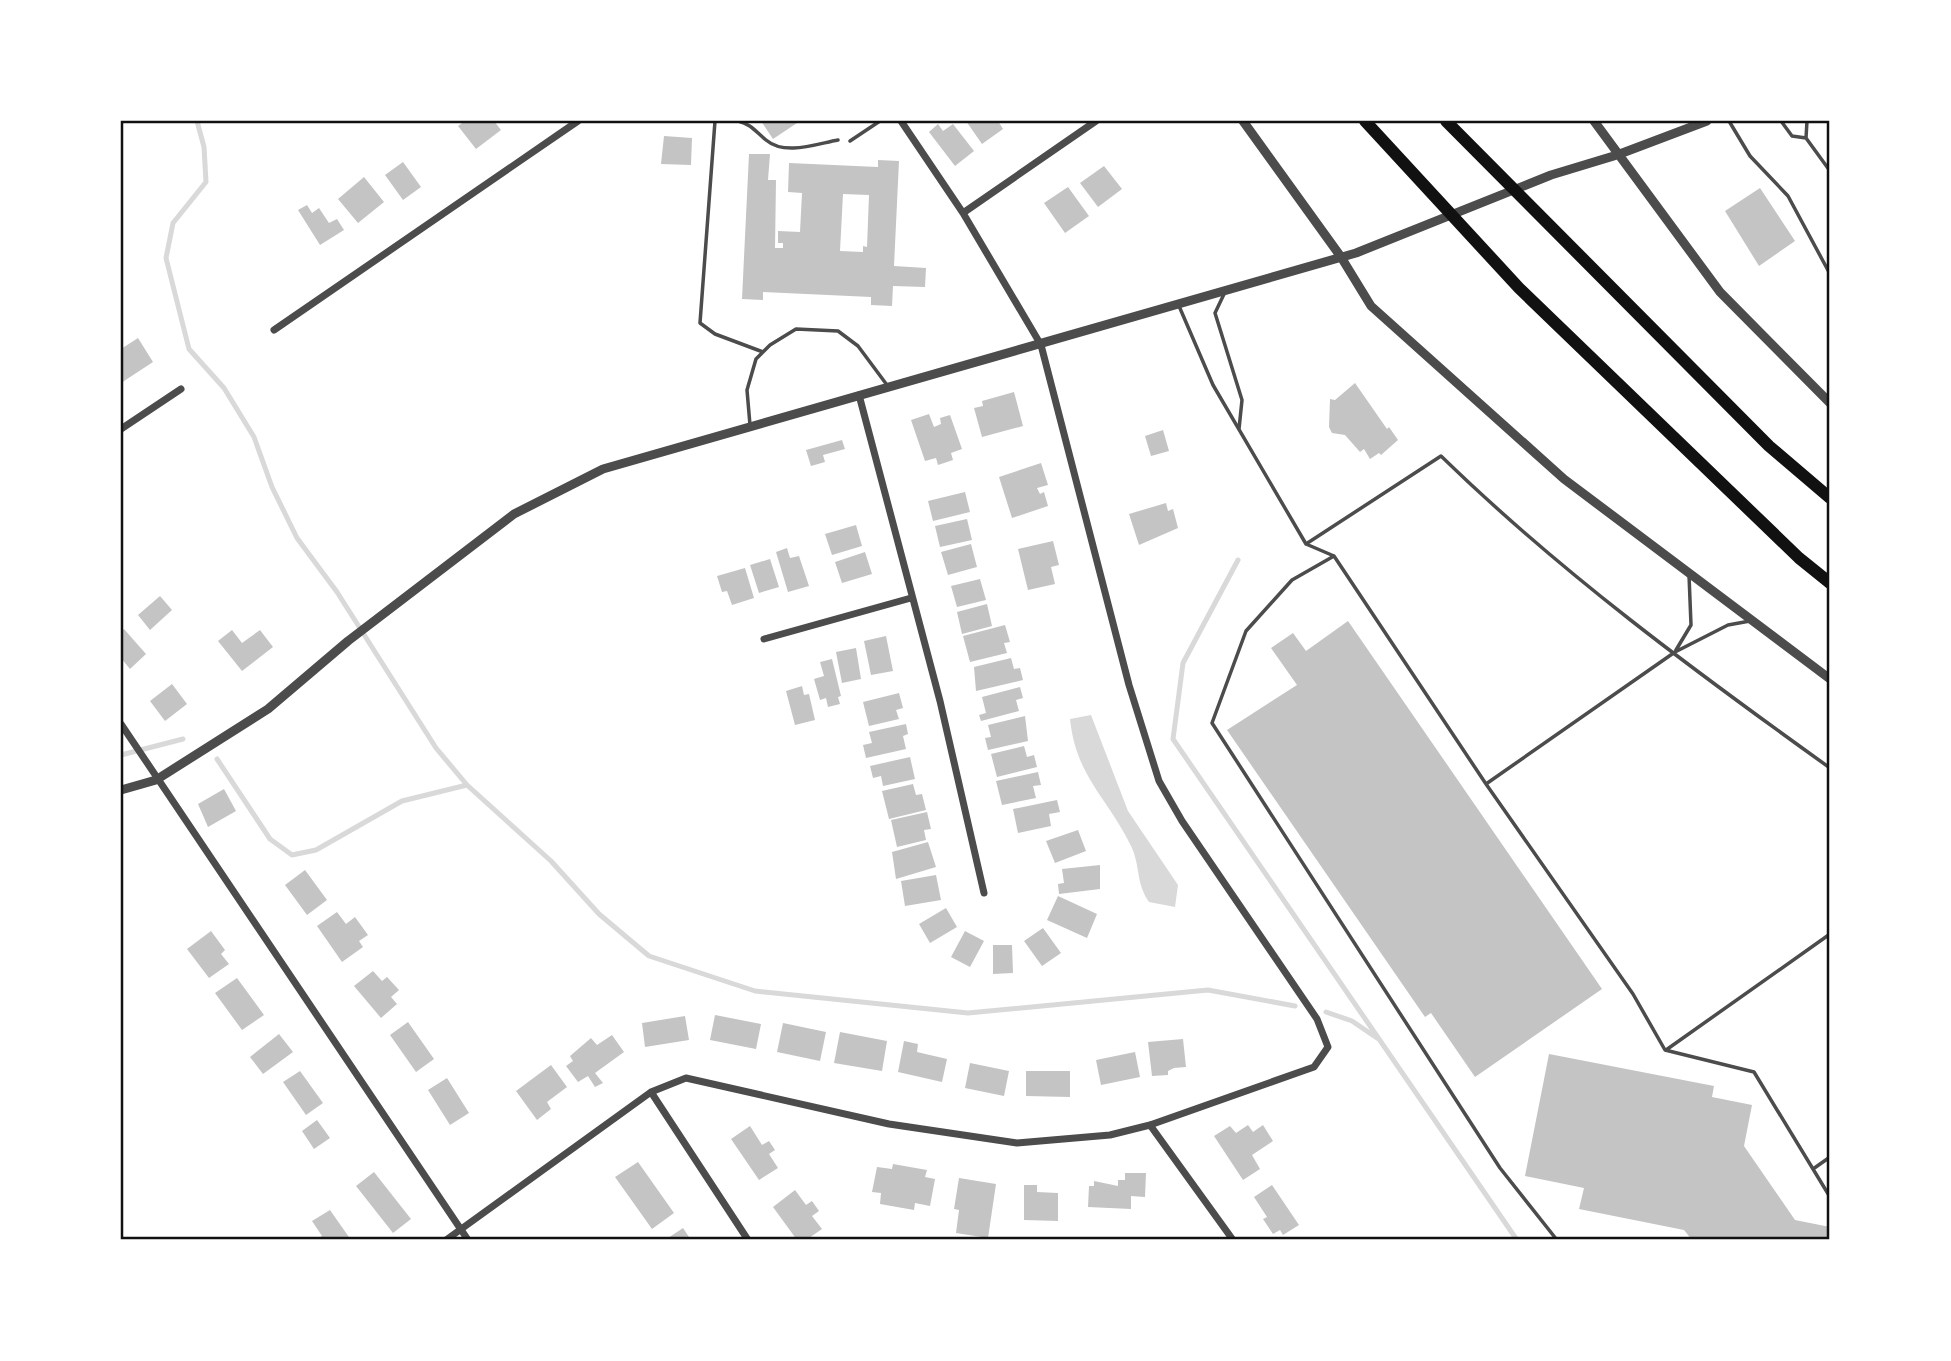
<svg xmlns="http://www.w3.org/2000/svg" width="1951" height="1361" viewBox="0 0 1951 1361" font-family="'Zilla Slab',serif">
<rect width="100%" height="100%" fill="#fff"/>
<!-- water -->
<path fill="#d9d9d9" d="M1091,715L1128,811L1178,885L1175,907L1149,902C1135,881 1141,867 1131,846C1108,798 1076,777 1070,719Z"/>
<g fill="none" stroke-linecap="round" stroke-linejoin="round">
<!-- stream -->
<path stroke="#d9d9d9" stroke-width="5" d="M197,121L204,147L206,182L173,223L166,258L189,349L224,388L254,437L272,487L297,538L337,592L436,748L467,785L551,861L599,914L649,956L755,991L968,1013L1208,990L1295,1006
M1238,560L1183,663L1173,739L1517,1240
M121,755L183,739
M217,759L270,839L292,855L316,850L402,801L467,785
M1326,1012L1352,1021L1377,1038"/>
</g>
<!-- building -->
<path fill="#c4c4c4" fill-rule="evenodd" d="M465,121H494L501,130L476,149L458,126Z
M761,121H800L773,139Z
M966,121H998L1003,129L982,144Z
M938,124L943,131L953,124L974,151L955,166L929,132Z
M664,136L692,138L691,165L661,164Z
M749,154H770L768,180H776L775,248H783V243H778V231L800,232L802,193L788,192L789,163L878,167V160L899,161L894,266L926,268L925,287L893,286L892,306L871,305V297L763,292V300L742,299ZM843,194L869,195L867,247L863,246V252L840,251Z
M403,162L421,187L403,200L385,175Z
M1104,166L1122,189L1098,207L1080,183Z
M364,177L384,202L358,223L338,199Z
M1068,187L1089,216L1065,233L1044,203Z
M1760,188L1795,241L1759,266L1725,211Z
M307,205L312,213L319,208L329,223L337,219L344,230L320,245L298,210Z
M138,338L153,362L121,383V349Z
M1355,383L1387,429L1389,427L1398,440L1381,455L1379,453L1370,459L1364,449L1360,452L1345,435L1332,433L1329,427L1330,399L1335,400Z
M1014,392L1023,426L982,437L974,408L983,406L982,401Z
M929,414L934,427L941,424L940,418L950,415L962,449L951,453L953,460L938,465L936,458L925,461L911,420Z
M1163,430L1169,451L1151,456L1145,436Z
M842,440L845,449L823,455L825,462L811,466L806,450Z
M1041,463L1048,485L1037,488L1040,494L1044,492L1048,506L1012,518L999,477Z
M965,492L970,512L933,521L928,501Z
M1166,503L1168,511L1173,509L1178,528L1139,545L1129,514Z
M967,519L972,540L940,547L935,526Z
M856,525L862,546L832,555L825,534Z
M1053,541L1059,565L1051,567L1055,584L1028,590L1018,549Z
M971,544L977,567L948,575L941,552Z
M787,548L790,558L799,556L809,586L788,592L776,552Z
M865,552L872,574L842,583L835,562Z
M770,559L779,587L759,593L750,565Z
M745,568L754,598L732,605L727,591L722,592L717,576Z
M980,579L986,600L957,607L951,586Z
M160,596L172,610L150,630L138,615Z
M987,604L992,626L962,634L957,612Z
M1348,621L1602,989L1475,1077L1431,1013L1425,1017L1227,730L1297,685L1271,648L1293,633L1306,651Z
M1005,625L1010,642L1004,643L1007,653L970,662L963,636Z
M124,629L146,654L130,669L121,658V632Z
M232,630L242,643L260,630L273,647L242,671L218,641Z
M886,636L893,671L871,675L864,641Z
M856,648L861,679L842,683L836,652Z
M1011,658L1014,669L1020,668L1023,680L976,691L974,667Z
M832,659L841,696L838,697L840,704L828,707L826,698L820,700L814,679L824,676L820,662Z
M172,684L187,704L165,721L150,701Z
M802,686L804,695L809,694L815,720L795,725L786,691Z
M1020,687L1023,698L1016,700L1019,711L981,721L979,715L986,713L982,697Z
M899,693L903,708L896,710L899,719L869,726L863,702Z
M1025,716L1028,741L988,750L985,738L991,737L988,725Z
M906,724L908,734L903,736L906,749L866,758L863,745L872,743L869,732Z
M1024,746L1027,757L1034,755L1037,767L997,777L991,754Z
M910,757L915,779L883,786L881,776L873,778L870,766Z
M1038,772L1041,785L1033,786L1036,798L1002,805L996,781Z
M913,784L916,795L922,794L926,810L889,819L882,791Z
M224,789L236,811L208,827L198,804Z
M1057,800L1060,812L1049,814L1051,826L1018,833L1013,809Z
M927,812L931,829L924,830L926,840L897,847L891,820Z
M1078,830L1086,851L1055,863L1046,841Z
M928,842L936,867L896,879L892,852Z
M1100,865V889L1059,894L1058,884L1064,883L1062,869Z
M305,870L327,900L307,915L285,885Z
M936,875L941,900L905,906L901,881Z
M1058,896L1097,914L1087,938L1047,920Z
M946,908L957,927L930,943L919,924Z
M337,912L346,924L355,917L368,935L359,941L363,947L342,962L317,926Z
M1043,928L1061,953L1042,966L1024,941Z
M211,931L225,950L221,954L229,964L209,978L187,949Z
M965,931L984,941L970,967L951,957Z
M993,945H1012L1013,973L993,974Z
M373,971L382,981L387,977L399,990L391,997L397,1004L381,1018L354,986Z
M237,978L264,1015L242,1030L215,993Z
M715,1015L761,1024L756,1049L710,1040Z
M685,1016L689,1040L645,1047L642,1023Z
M408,1022L434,1059L416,1072L390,1035Z
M783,1023L826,1032L820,1061L777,1052Z
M840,1032L887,1041L882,1071L834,1063Z
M279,1034L293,1052L263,1074L250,1057Z
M612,1035L624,1052L595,1073L603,1083L595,1087L588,1076L578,1082L566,1066L573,1061L570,1056L591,1038L597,1045Z
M1183,1039L1186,1067L1174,1068L1168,1071V1075L1152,1076L1148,1042Z
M904,1041L918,1044L917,1052L947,1059L942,1082L898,1072Z
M1135,1052L1140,1077L1101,1085L1096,1060Z
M1549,1054L1714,1086L1712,1097L1752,1105L1744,1146L1795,1220L1830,1227L1827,1240H1692L1684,1230L1579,1209L1584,1188L1525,1176Z
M970,1063L1009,1071L1004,1096L965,1088Z
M551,1065L567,1087L547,1102L551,1109L537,1120L516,1091Z
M300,1071L323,1103L306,1115L283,1082Z
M1026,1071H1070V1097L1026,1096Z
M447,1078L469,1113L450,1125L428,1090Z
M317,1120L330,1138L314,1149L302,1131Z
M1248,1125L1253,1132L1263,1125L1273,1141L1252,1155L1260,1169L1243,1180L1214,1136L1230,1126L1236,1133Z
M750,1126L762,1145L769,1141L775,1150L769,1154L778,1168L759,1180L731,1139Z
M638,1162L674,1213L652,1229L615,1177Z
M893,1164L927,1170L925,1177L935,1179L930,1206L915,1203L914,1210L880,1204L881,1193L872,1192L877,1167L892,1169Z
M374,1172L411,1219L393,1233L356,1186Z
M1125,1173H1146L1145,1197L1131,1196V1209L1088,1207L1089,1186H1094V1181L1118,1186V1180H1125Z
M959,1178L996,1184L988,1238L956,1233L959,1210L954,1209Z
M1024,1185H1037V1192L1058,1193V1221L1024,1220Z
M1272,1185L1299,1225L1283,1235L1280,1230L1273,1234L1263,1219L1267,1217L1254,1197Z
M795,1190L806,1205L812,1201L819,1211L812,1216L822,1229L806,1240H797L773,1207Z
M330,1210L351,1240H316L322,1236L312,1221Z
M683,1228L691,1240H665Z"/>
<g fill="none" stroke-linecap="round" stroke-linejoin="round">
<!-- service -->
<path stroke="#4c4c4c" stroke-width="3.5" d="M715,121L700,323L715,334L763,352
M738,121C751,124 756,132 766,140C785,156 816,144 838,140
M1729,121L1750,156L1788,196L1830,274
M1781,121L1792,136L1806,138L1830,171
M1806,138L1807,121
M850,141L880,121
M1225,292L1215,313L1242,400L1239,429
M1179,306L1213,385L1306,544L1334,556L1486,784L1633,994L1665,1050L1754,1072L1830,1197
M750,425L747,390L756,359L770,345L796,329L838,331L858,346L887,385
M1306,544L1441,456C1560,572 1696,672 1830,768
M1334,556L1292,580L1246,631L1212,723L1500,1168L1557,1240
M1676,650L1691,625L1689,575
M1486,784L1675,652L1728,625L1750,621
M1666,1050L1830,934
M1813,1169L1830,1157"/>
<!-- minor -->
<path stroke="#4c4c4c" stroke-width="7" d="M963,213L1096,121
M274,330L578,121
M859,395L940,701L984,893
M121,429L181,389
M764,639L911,598
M121,724L468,1240
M651,1092L748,1240
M1150,1125L1233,1240
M446,1240L651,1092L686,1078L889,1124L1017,1143L1110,1135L1150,1125L1314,1067L1328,1047L1317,1019L1182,821L1159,781L1129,685L1041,345L963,213L901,121"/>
<!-- tertiary -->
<path stroke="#4c4c4c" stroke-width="9" d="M1243,121L1341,257L1371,306L1564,479L1830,679
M1594,121L1720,292L1830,403
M121,790L156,780L268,709L348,641L514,514L603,469L1356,253L1551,175L1617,155L1707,121"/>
<!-- motorway -->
<path stroke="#111" stroke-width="12" d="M1365,121L1519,288L1799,558L1830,583
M1446,121L1769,446L1830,498"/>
</g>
<!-- border -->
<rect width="1951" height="1361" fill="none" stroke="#ffffff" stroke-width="245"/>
<rect x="122" y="122" width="1706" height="1116" fill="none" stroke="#111" stroke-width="2.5"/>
</svg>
